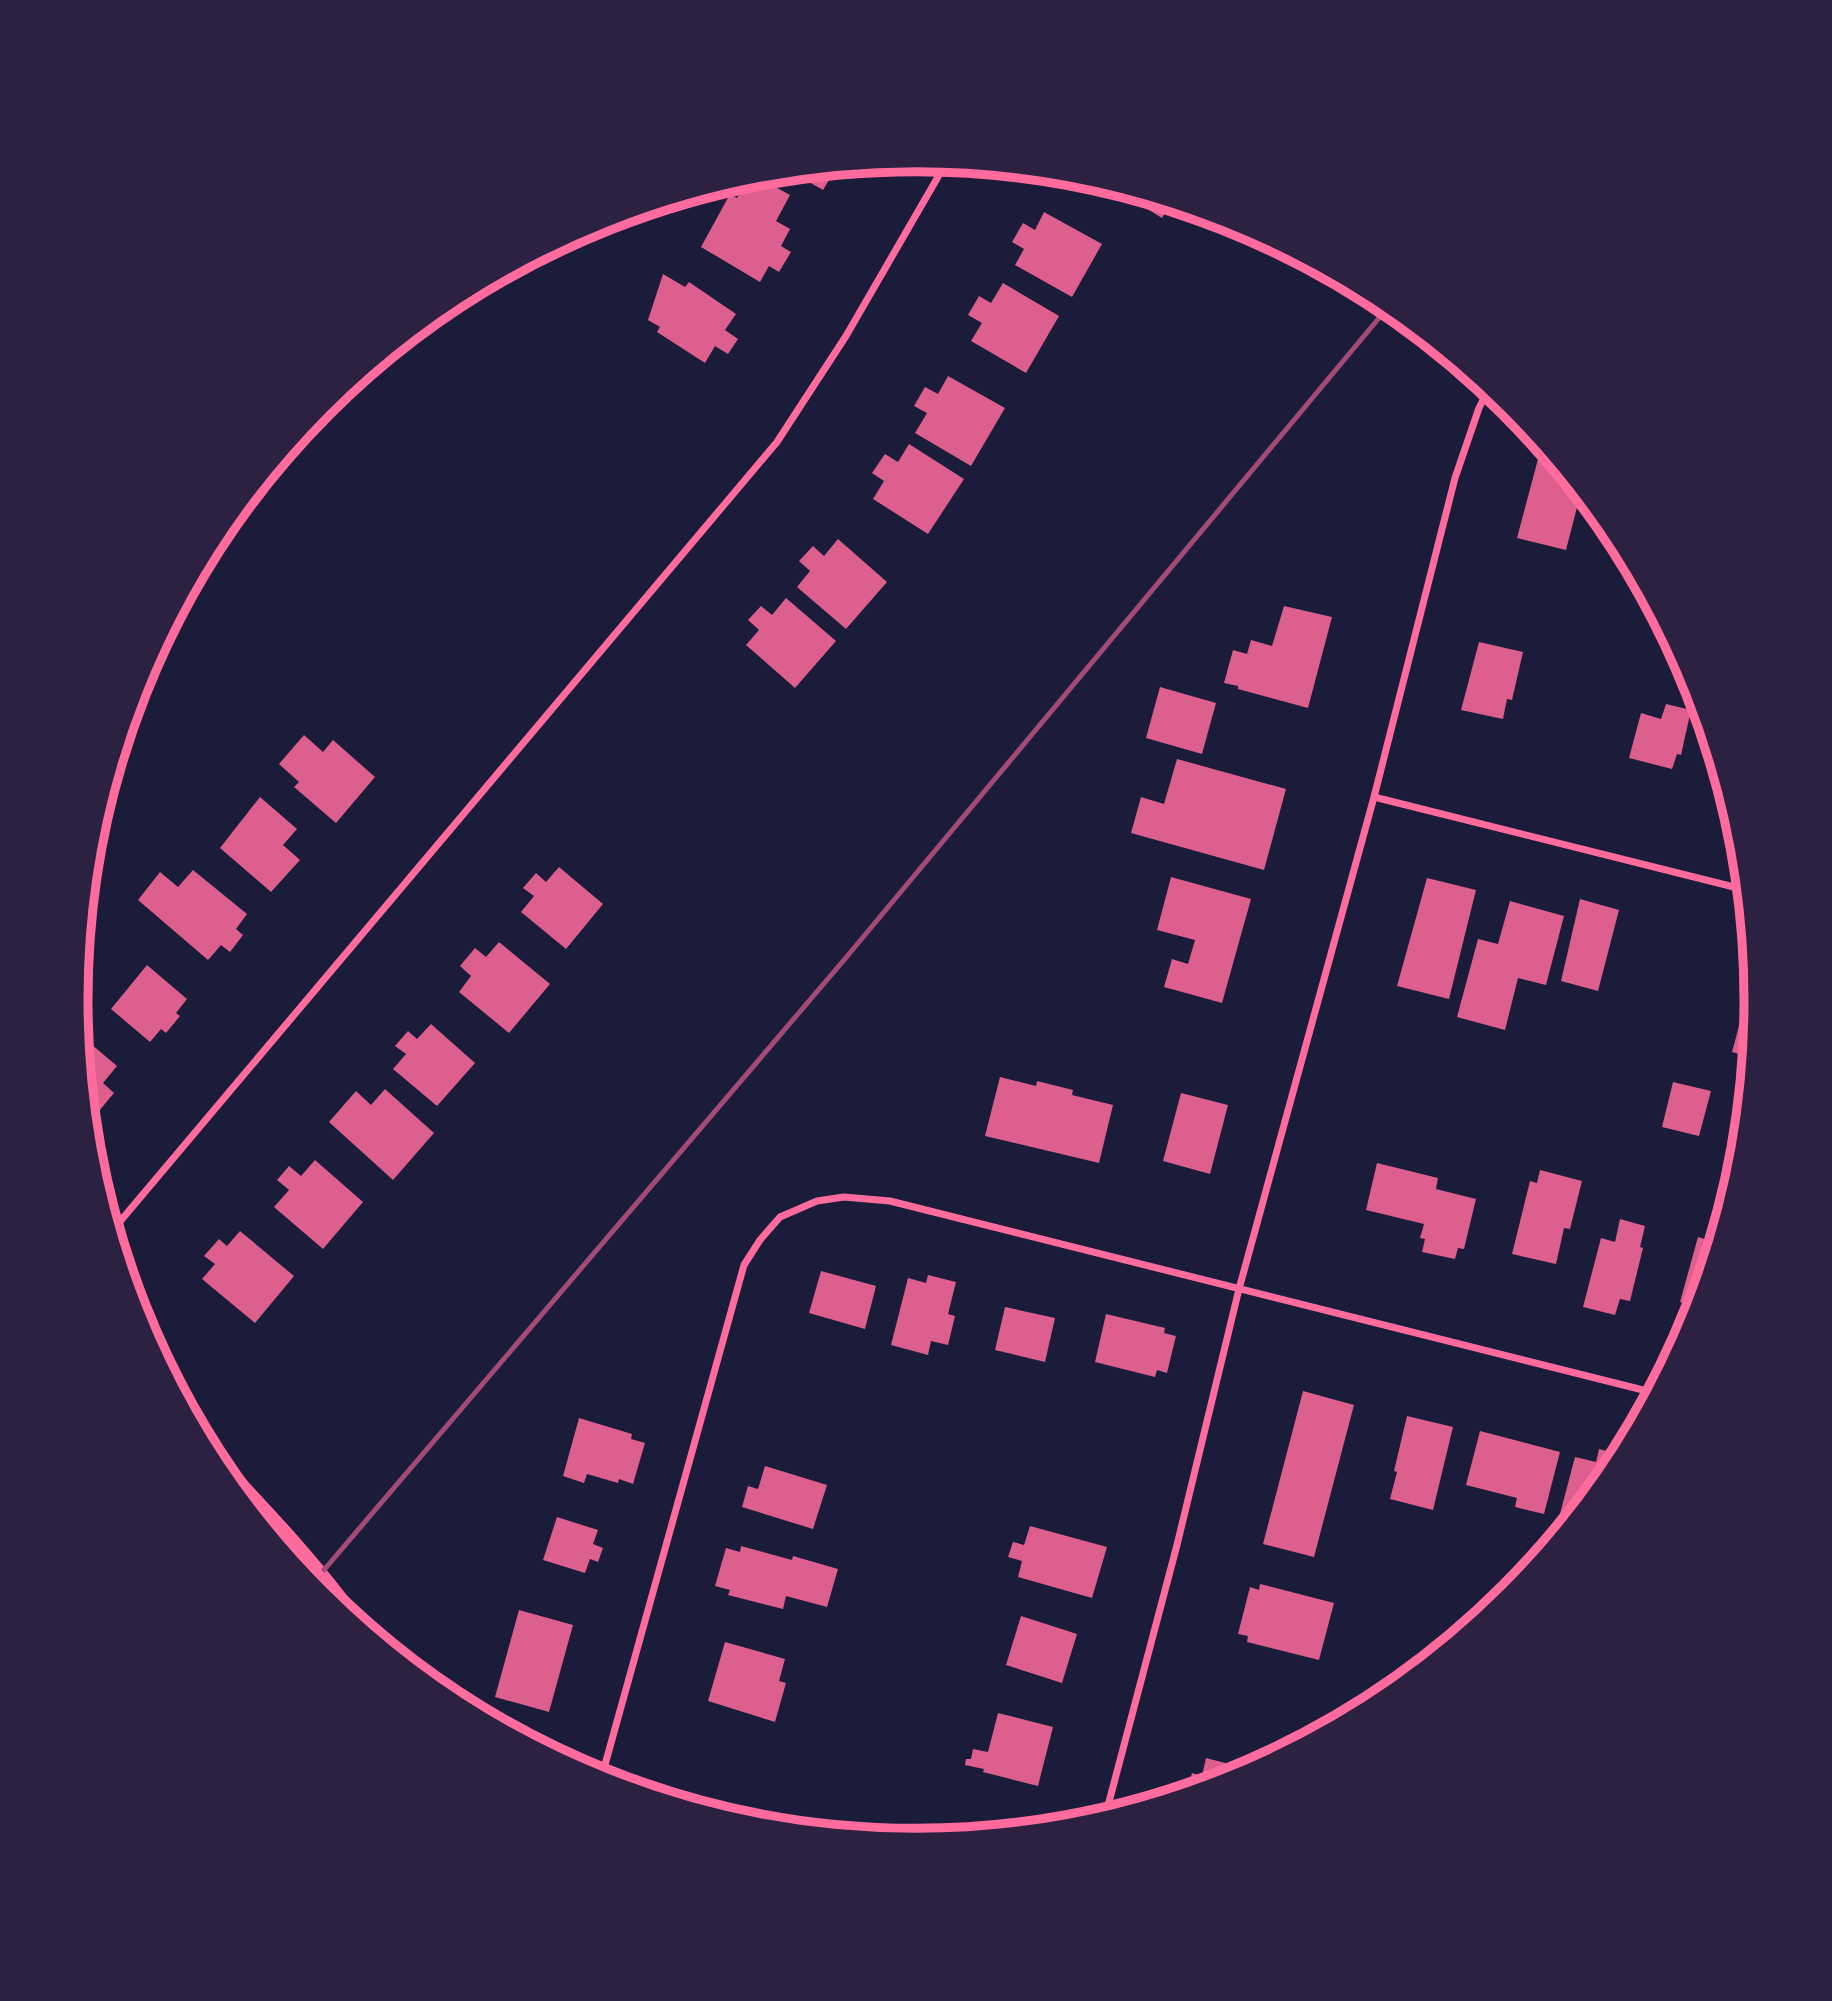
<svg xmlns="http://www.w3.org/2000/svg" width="1832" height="2001" viewBox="0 0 1832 2001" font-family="Cabin,sans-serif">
<rect width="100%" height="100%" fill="#1b1b3a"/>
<!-- building -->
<path fill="#dd5f8e" d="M847,167L840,179L832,175L823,190L791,172Z
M755,176L790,195L776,221L790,229L781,246L791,252L779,272L769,266L760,282L701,247L730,194L737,198L748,177Z
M1105,183L1152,198L1171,203L1162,218Z
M1044,212L1102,244L1072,297L1015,265L1024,249L1012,242L1023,223L1035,230Z
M663,274L685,287L689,282L736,314L725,330L738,339L728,354L715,346L705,363L657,332L660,327L648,320Z
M1003,283L1059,316L1026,373L971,341L982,323L968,315L979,296L991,303Z
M948,376L1005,408L971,466L915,433L927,413L914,406L925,387L938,394Z
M909,444L964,479L928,534L873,499L884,481L872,473L885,454L898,462Z
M1542,444L1581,492L1566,550L1517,538Z
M838,539L887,582L846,629L797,587L810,571L799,561L813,546L824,556Z
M786,598L836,641L795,688L746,645L759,630L748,620L761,606L772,615Z
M1284,606L1332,617L1308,708L1238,689V686L1224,683L1233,650L1247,654L1251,640L1272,646Z
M1479,642L1523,652L1512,700L1507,699L1503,719L1461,710Z
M1160,687L1216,703L1202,754L1146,738Z
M1666,704L1691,710L1681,755L1677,754L1672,769L1629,758L1641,713L1661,719Z
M304,735L323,752L333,740L375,777L336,823L294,787L299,782L279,764Z
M1177,759L1286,789L1264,870L1131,833L1141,797L1164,804Z
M260,797L297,829L283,845L300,860L271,892L220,848Z
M559,867L603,904L566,949L521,912L534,896L523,888L536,873L546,882Z
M193,870L247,914L236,929L243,935L230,952L221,945L208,960L138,900L160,872L178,887Z
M1171,877L1251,899L1222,1003L1164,987L1172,959L1188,964L1195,940L1157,930Z
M1427,878L1476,890L1449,999L1397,986Z
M1580,899L1619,910L1598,991L1561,981Z
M1510,901L1564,916L1546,985L1518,978L1505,1030L1457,1017L1478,939L1498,944Z
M499,942L550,984L509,1033L459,992L471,976L460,966L475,948L486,957Z
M147,965L187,999L176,1013L180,1016L166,1033L161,1029L150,1042L111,1009Z
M1754,970L1757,1001L1751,1057L1732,1052Z
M431,1024L475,1063L437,1106L393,1069L406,1054L395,1046L408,1031L417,1039Z
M78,1033L117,1066L103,1083L114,1093L99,1111L88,1102L86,1105Z
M1000,1077L1036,1086L1037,1081L1073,1090L1072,1095L1113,1105L1099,1163L985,1136Z
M1673,1082L1711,1091L1699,1136L1662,1127Z
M385,1089L434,1133L393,1180L329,1122L356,1091L371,1105Z
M1181,1093L1228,1105L1210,1174L1163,1161Z
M315,1160L363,1202L323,1249L274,1207L289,1190L277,1180L289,1166L301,1176Z
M1377,1163L1438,1178L1436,1189L1476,1199L1464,1249L1458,1248L1455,1259L1422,1252L1425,1239L1420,1238L1424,1224L1366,1210Z
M1540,1170L1582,1181L1570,1229L1564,1228L1556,1264L1512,1254L1530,1181L1537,1183Z
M1620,1219L1645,1226L1640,1247L1643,1248L1630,1301L1620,1299L1615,1315L1583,1307L1601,1238L1615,1242Z
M240,1231L294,1276L255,1323L202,1279L215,1264L204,1256L219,1239L227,1246Z
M1698,1237L1717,1243L1697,1307L1680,1302Z
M821,1271L876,1286L865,1329L809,1313Z
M928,1275L956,1282L948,1314L955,1316L948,1345L931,1341L928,1355L891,1345L908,1278L926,1283Z
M1005,1307L1055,1318L1045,1362L995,1350Z
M1106,1314L1165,1328L1164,1333L1176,1336L1167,1373L1157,1370L1155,1377L1095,1362Z
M1303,1391L1354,1405L1314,1557L1263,1544Z
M1407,1416L1453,1427L1433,1510L1390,1499L1397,1472L1394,1471Z
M579,1418L632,1434L631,1439L645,1443L633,1484L619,1479L618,1483L587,1474L584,1483L563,1476Z
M1480,1431L1560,1452L1544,1514L1515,1507L1517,1498L1466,1485Z
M1599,1449L1622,1455L1615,1468L1552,1544L1575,1457L1596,1462Z
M765,1466L827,1485L813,1529L742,1507L748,1486L758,1489Z
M557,1517L598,1530L593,1544L603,1548L598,1562L590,1559L585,1573L543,1560Z
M1030,1526L1107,1547L1092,1598L1018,1577L1022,1561L1008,1557L1013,1542L1024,1545Z
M741,1546L792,1560L793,1556L838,1569L827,1607L786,1596L783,1609L728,1595L730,1590L715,1586L726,1548L740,1552Z
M1260,1584L1334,1603L1319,1660L1247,1642L1248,1636L1238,1634L1250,1587L1259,1590Z
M519,1610L573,1625L549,1712L495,1697Z
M1021,1616L1077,1634L1062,1683L1006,1665Z
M725,1642L785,1659L779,1681L786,1683L775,1722L708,1701Z
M998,1713L1053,1727L1038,1786L983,1772L984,1769L965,1765L966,1759H971L973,1749L988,1752Z
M1206,1758L1252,1770L1237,1777L1187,1793L1192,1773L1202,1776Z"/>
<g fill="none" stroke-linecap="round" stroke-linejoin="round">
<!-- minor -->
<path stroke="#ff6b9d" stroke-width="7" d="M1374,797L1746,890
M112,1231L777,442L846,336L946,163
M601,1779L744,1265L760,1240L780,1217L817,1201L844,1197L890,1201L1655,1393
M1105,1817L1177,1545L1239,1289L1374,797L1455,478L1479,408L1489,388"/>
<!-- tertiary -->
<path stroke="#ff6b9d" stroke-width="12" d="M205,1445C261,1504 318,1563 365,1630"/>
<!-- rail -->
<path stroke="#a44b75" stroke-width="5" d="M312,1584L844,960L1389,306"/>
</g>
<!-- crop -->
<path d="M0 0H1832V2001H0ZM88 1000a828 828 0 1 1 1656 0a828 828 0 1 1-1656 0Z" fill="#2d2142" fill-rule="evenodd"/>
<path fill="none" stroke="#ff6b9d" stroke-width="9" d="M88 1000a828 828 0 1 1 1656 0a828 828 0 1 1-1656 0Z"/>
</svg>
